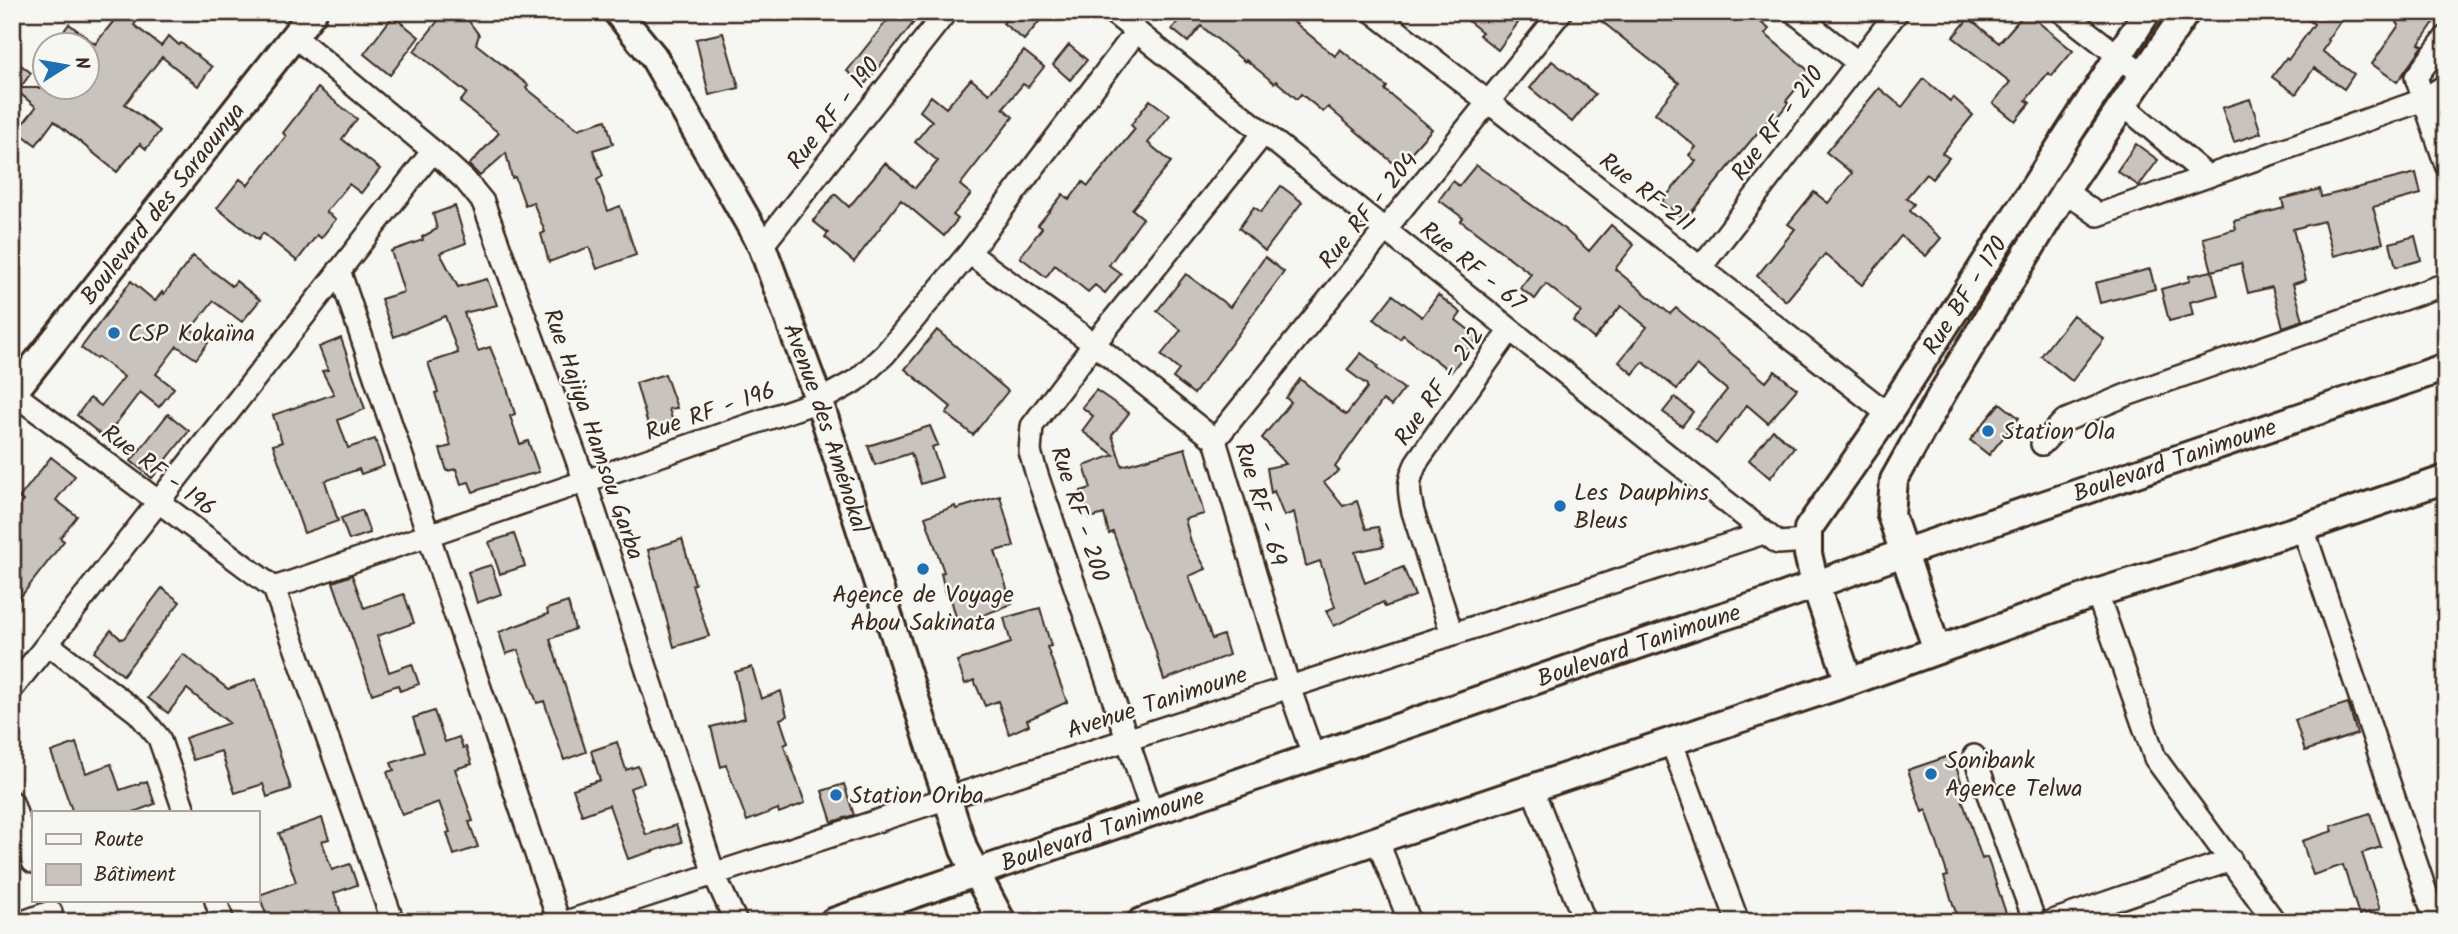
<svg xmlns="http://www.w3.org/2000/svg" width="2458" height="934" viewBox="0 0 2458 934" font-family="Kalam,sans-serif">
<rect width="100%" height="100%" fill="#f6f6f2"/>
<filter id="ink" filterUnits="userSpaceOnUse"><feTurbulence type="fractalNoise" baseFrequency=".0143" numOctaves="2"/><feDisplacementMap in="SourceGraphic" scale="14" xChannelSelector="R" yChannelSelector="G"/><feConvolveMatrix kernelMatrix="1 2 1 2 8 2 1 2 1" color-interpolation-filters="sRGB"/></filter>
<g filter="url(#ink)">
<!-- building -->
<path fill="#c8c3be" stroke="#3b2a1e" stroke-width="2" d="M121,12H143L134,25L161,46L169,36L179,45L181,43L212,67L198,86L162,57L125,104L160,131L146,149L140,144L117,172L54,121L36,145L17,131L36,107L17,91L12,97V58L31,73L20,88H88V46H53L69,24L95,44Z
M445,12H472L468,20L479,35L476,44L528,85L526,88L578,129L606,120L613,144L593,150L603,176L597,180L608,211L620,206L636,255L597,269L589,247L549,262L541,234L545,232L533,202L525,205L515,177L512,178L506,153L480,176L469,165L499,133L460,102L467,93L414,51Z
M894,12H922L864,85L847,71Z
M1012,12H1047L1024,40L1003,23Z
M1185,12H1282L1335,56L1340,49L1387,87L1385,90L1432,129L1398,167L1328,107L1323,112L1301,94L1297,99L1276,81L1274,83L1246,60L1245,62L1201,26L1188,42L1172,29Z
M1457,12H1526L1498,50L1479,35L1482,32Z
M1590,12H1748L1769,29L1765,34L1810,72L1786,101L1788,103L1772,124L1768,120L1685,220L1662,201L1696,161L1689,155L1696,147L1655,113L1679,83Z
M2026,12L2073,51L2052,76L2048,73L2026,100L2030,103L2015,121L1993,103L2010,82L1953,37L1969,18L1999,43Z
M2297,12H2347L2327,40L2329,41L2322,51L2354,74L2344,89L2314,68L2296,94L2272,77L2286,58L2288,60L2314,24Z
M2405,12H2441L2419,44L2423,46L2397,82L2372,64L2399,25L2397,23Z
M393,16L419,37L390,75L364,54Z
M723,33L739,88L709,95L696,39Z
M1069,45L1087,60L1070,80L1053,65Z
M1024,51L1044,67L1028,87L1023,84L1003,108L1013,117L960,185L971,194L953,215L958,219L944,236L901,200L854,262L825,237L828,233L813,221L835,194L849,207L885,163L915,188L938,161L915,142L932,121L920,111L931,96L946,108L971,79L989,94Z
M1552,61L1595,94L1572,122L1530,88Z
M1924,79L1950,101L1953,97L1973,115L1942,153L1949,158L1932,179L1926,174L1906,198L1914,204L1909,211L1941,238L1926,256L1901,236L1862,285L1825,254L1786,301L1757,276L1795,229L1788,224L1814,192L1828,203L1852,173L1826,152L1879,88L1902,107Z
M318,88L357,119L342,139L380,169L361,193L349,184L326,212L336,219L321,238L317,235L297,261L263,233L258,240L217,208L240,179L248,185L286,136L283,133Z
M2250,99L2261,133L2234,142L2222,108Z
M1150,100L1170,115L1148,143L1171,162L1132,209L1143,218L1109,265L1121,274L1105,293L1095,285L1088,292L1055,265L1046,277L1020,257L1042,228L1038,225L1063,194L1069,200L1083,182L1088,186L1135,129L1131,125Z
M2136,144L2158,160L2139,186L2117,171Z
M1476,165L1562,227L1589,251L1611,225L1634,245L1615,269L1670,314L1676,308L1766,382L1775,371L1797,389L1768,423L1747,405L1716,444L1696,428L1727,390L1697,365L1677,389L1643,362L1633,374L1619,362L1647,327L1621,306L1594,339L1573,321L1581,312L1546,284L1535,299L1520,288L1531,274L1461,221L1463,218L1439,200L1453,181L1459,186Z
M2416,173L2421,194L2373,207L2383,243L2333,256L2324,221L2293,229L2306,280L2293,284L2303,320L2283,327L2272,287L2248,293L2241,263L2212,271L2203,238L2236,229L2234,221L2284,208L2282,199L2320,189L2321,197Z
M1281,186L1302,202L1265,251L1239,228L1254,207L1261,212Z
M455,206L466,243L440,253L458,287L487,279L497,305L464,313L478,351L490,347L507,388L515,414L510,416L520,444L528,441L539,472L501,482L473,492L469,482L461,484L456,469L447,471L440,449L451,446L435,393L438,392L428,363L458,353L445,316L394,337L381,299L404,292L391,251L423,240L422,237L437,229L433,214Z
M2415,236L2421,260L2396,267L2390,243Z
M193,256L232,286L236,281L260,300L242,322L213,301L191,329L208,343L196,359L177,346L156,374L174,388L159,407L140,392L105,438L77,415L90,398L101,406L124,377L98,357L96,359L81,348L131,281L155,301L162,292L164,294Z
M1265,257L1284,272L1194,394L1173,378L1179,370L1161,355L1181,330L1157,311L1186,274L1230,307Z
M2150,269L2155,289L2100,303L2095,283Z
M2212,271L2218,295L2190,302L2193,315L2169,321L2161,289L2190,281L2189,276Z
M1393,295L1422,317L1438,295L1461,313L1456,320L1478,337L1451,372L1403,335L1400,339L1374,319Z
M2073,315L2104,339L2072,381L2041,356Z
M937,330L1008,391L973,435L946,413L951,407L905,369Z
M341,338L365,409L338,420L348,448L375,439L384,466L361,474L359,469L325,481L338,521L304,533L273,445L282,442L273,415L334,394L322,371L328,370L319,347Z
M1361,353L1378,366L1376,368L1404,389L1391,406L1383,400L1335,467L1339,471L1324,482L1343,506L1357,501L1366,529L1378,527L1384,546L1355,552L1365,583L1403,567L1415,596L1385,607L1383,602L1334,626L1326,611L1335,607L1320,561L1306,566L1294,512L1284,516L1274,491L1271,493L1267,468L1286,464L1262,438L1291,402L1286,398L1300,379L1346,415L1367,388V385L1347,370Z
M665,374L677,408L669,409L675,428L651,435L636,383Z
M1096,390L1129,413L1112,435L1122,466L1185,448L1204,514L1185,519L1191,542L1206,569L1189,576L1212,639L1223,635L1229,655L1164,680L1149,629L1113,532L1109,534L1104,514L1090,518L1081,491L1091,488L1084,466L1114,455L1082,431L1093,416L1082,407Z
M1675,397L1693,412L1682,426L1663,412Z
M2000,403L2019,418L1989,455L1970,440Z
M168,414L189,431L152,478L131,461Z
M930,426L938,445L932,447L942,477L921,484L911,453L875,465L868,446Z
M1773,430L1794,447L1770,478L1749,460Z
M51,457L75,476L56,500L77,516L60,538L64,541L12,608V515L23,501L19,498Z
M1000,496L1014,546L995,551L1012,604L958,625L950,595L946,596L941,573L944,572L925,517L955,506L956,509Z
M362,510L370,533L349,540L341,518Z
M514,534L525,566L500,574L489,542Z
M682,539L695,584L692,585L709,636L674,647L648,550Z
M491,565L501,594L477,603L468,572Z
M352,575L364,608L404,594L414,623L377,636L389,672L412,664L419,684L400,691L398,685L372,694L333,582Z
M162,588L180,602L123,675L94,652L111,630L121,639L124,638Z
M568,602L575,629L550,639L586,752L564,760L544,701L537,703L518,650L506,654L499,632L548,614L547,609Z
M1040,608L1051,646L1047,647L1067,702L1027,720L1029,725L1009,734L998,701L985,706L974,680L965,684L957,661L1011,643L1004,618Z
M183,654L228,689L256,679L291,789L267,797L263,784L235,793L221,751L193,760L185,738L229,723L187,689L168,713L148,698Z
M752,667L761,699L781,691L787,716L780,719L788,743L784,745L805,803L779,813L778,809L747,821L726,765L721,767L711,727L745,718L735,672Z
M2348,703L2357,734L2305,751L2295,720Z
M434,711L445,742L459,737L463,748L466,747L472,764L455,769L473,821L469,822L478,847L454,855L447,833L450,832L439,802L402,815L387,772L394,770L391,763L424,752L413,718Z
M617,742L626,770L638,766L644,783L630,788L646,835L676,825L682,842L628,859L609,805L582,815L573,789L600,780L591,751Z
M76,743L86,773L111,764L120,790L147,781L155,804L131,813H73L51,752Z
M1952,755L1967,798L1962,799L1982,859L1987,857L2009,922H1959L1944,877L1948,876L1926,810L1922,812L1908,770Z
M844,784L854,815L832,822L822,791Z
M2370,813L2381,847L2362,853L2380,909L2359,915L2343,865L2313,875L2302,841L2333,831L2331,826Z
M322,818L329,839L322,841L332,870L350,864L357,885L334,893L344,922H269L259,895L296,882L279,833Z"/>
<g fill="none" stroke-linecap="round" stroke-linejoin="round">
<!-- minor casing -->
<g stroke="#3b2a1e" stroke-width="26">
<path id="minor" d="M1112,12L1778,543L1807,541
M1373,12L1888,414
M1794,12L1857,62
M2062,12L2143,75
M294,36L433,151L465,180L483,202L585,482L714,874L736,922
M2446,37L2416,77L2446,165
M2122,107L2134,114L2207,176
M2065,191L2098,215L2423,100L2446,85
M762,246L946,12
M969,253L1094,344L1215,440L1289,687L1314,758
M1701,267L1897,12
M339,270L559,922
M13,393L274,588L393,922
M1215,440L1561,12
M2042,444L2064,421L2129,394L2446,284
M2303,528L2436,922
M274,588L819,401L857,380L885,354L969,253L1136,32
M2097,593L2155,758L2275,922
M1452,634L1413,512C1408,490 1407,481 1418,460L1510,330
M48,644L138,713L159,738L185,813
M12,689L433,151
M1671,741L1738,922
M1974,756L2035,922
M1532,788L1585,922
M12,802L33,862
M1152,812L1038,478L1030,452L1032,426L1094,344L1264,133
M1377,840L1410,922
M216,901L223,922
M23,922L51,912
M566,922L1764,533
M2050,922L2231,860"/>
</g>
<!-- major casing -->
<g stroke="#3b2a1e" stroke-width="32">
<g id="major">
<path id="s1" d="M617,12L653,56L762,246L819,401L964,850L1002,922"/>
<path id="s2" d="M12,394L313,12"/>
<path d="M1937,650L1891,515L1894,480L1943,392L2065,191L2186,12"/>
<path id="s3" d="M1849,682L1815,584L1808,554V529L1888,414L2147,12"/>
<path id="s4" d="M833,922L1699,624L1762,604L1903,553L2446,367"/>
<path d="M1141,922L1377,840L1849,682L2097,593L2303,528L2446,479"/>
</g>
</g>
<!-- minor -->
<use href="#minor" stroke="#f6f6f2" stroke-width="21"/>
<!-- major -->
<use href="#major" stroke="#f6f6f2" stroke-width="26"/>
</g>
</g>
<!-- markers -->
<g fill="#1f6fb2" stroke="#f6f6f2" stroke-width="2.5">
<circle cx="114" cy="333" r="7"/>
<circle cx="1988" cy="431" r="7"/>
<circle cx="1560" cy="506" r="7"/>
<circle cx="923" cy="569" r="7"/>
<circle cx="1931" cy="774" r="7"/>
<circle cx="836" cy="795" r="7"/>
</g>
<g text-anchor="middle" stroke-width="5" stroke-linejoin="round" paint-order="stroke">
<!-- street labels -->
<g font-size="24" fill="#3b2a1e" stroke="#f6f6f2">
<text transform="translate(833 113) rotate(-52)" y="8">Rue RF - 190</text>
<text transform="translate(1777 123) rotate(-53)" y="8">Rue RF - 210</text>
<text transform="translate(1647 192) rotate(38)" y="8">Rue RF-211</text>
<text dy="8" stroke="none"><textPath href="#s2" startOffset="243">Boulevard des Saraounya</textPath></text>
<text transform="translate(1368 210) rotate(-51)" y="8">Rue RF - 204</text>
<text transform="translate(1473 266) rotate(39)" y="8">Rue RF - 67</text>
<text dy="8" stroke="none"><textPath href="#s3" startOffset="441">Rue BF - 170</textPath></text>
<text transform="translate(1439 386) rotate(-55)" y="8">Rue RF - 212</text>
<text transform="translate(710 411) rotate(-19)" y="8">Rue RF - 196</text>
<text dy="8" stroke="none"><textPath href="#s1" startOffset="469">Avenue des Aménokal</textPath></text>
<text transform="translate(594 434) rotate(71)" y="8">Rue Hajiya Hamsou Garba</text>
<text dy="8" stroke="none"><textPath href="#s4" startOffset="1419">Boulevard Tanimoune</textPath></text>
<text transform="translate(159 470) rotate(37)" y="8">Rue RF - 196</text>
<text transform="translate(1261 504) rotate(73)" y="8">Rue RF - 69</text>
<text transform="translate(1080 514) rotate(72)" y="8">Rue RF - 200</text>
<text dy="8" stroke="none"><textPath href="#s4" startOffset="852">Boulevard Tanimoune</textPath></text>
<text transform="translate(1157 702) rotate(-18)" y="8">Avenue Tanimoune</text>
<text dy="8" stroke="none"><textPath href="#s4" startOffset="285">Boulevard Tanimoune</textPath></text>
</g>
<!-- poi labels -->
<g font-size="24" fill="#3b2a1e" stroke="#f6f6f2" text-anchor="start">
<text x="128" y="341">CSP Kokaïna</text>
<text x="2002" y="439">Station Ola</text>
<text x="1574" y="500">Les Dauphins<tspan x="1574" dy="28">Bleus</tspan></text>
<text x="923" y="602" text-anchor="middle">Agence de Voyage<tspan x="923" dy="28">Abou Sakinata</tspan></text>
<text x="1945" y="768">Sonibank<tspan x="1945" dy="28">Agence Telwa</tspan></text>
<text x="850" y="803">Station Oriba</text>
</g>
</g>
<!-- margin -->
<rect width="2458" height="934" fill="none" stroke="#f6f6f2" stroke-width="42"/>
<rect x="21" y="21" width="2416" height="892" fill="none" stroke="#3b2a1e" stroke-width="2.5" filter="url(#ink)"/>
<!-- legend -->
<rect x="32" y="811" width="228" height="91" fill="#f6f6f2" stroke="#aba49d" stroke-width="2"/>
<rect x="46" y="834" width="35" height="10" fill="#f6f6f2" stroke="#aba49d" stroke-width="2"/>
<text x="94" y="846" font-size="21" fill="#3b2a1e">Route</text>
<rect x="46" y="864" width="35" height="21" fill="#c8c3be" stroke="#aba49d" stroke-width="2"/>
<text x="94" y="881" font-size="21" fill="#3b2a1e">Bâtiment</text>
<!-- north arrow -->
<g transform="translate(66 66) rotate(79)"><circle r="33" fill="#f6f6f2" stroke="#aba49d" stroke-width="2"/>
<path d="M0-5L12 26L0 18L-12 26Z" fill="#1f6fb2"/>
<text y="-10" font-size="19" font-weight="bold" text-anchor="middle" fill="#3b2a1e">N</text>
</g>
</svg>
